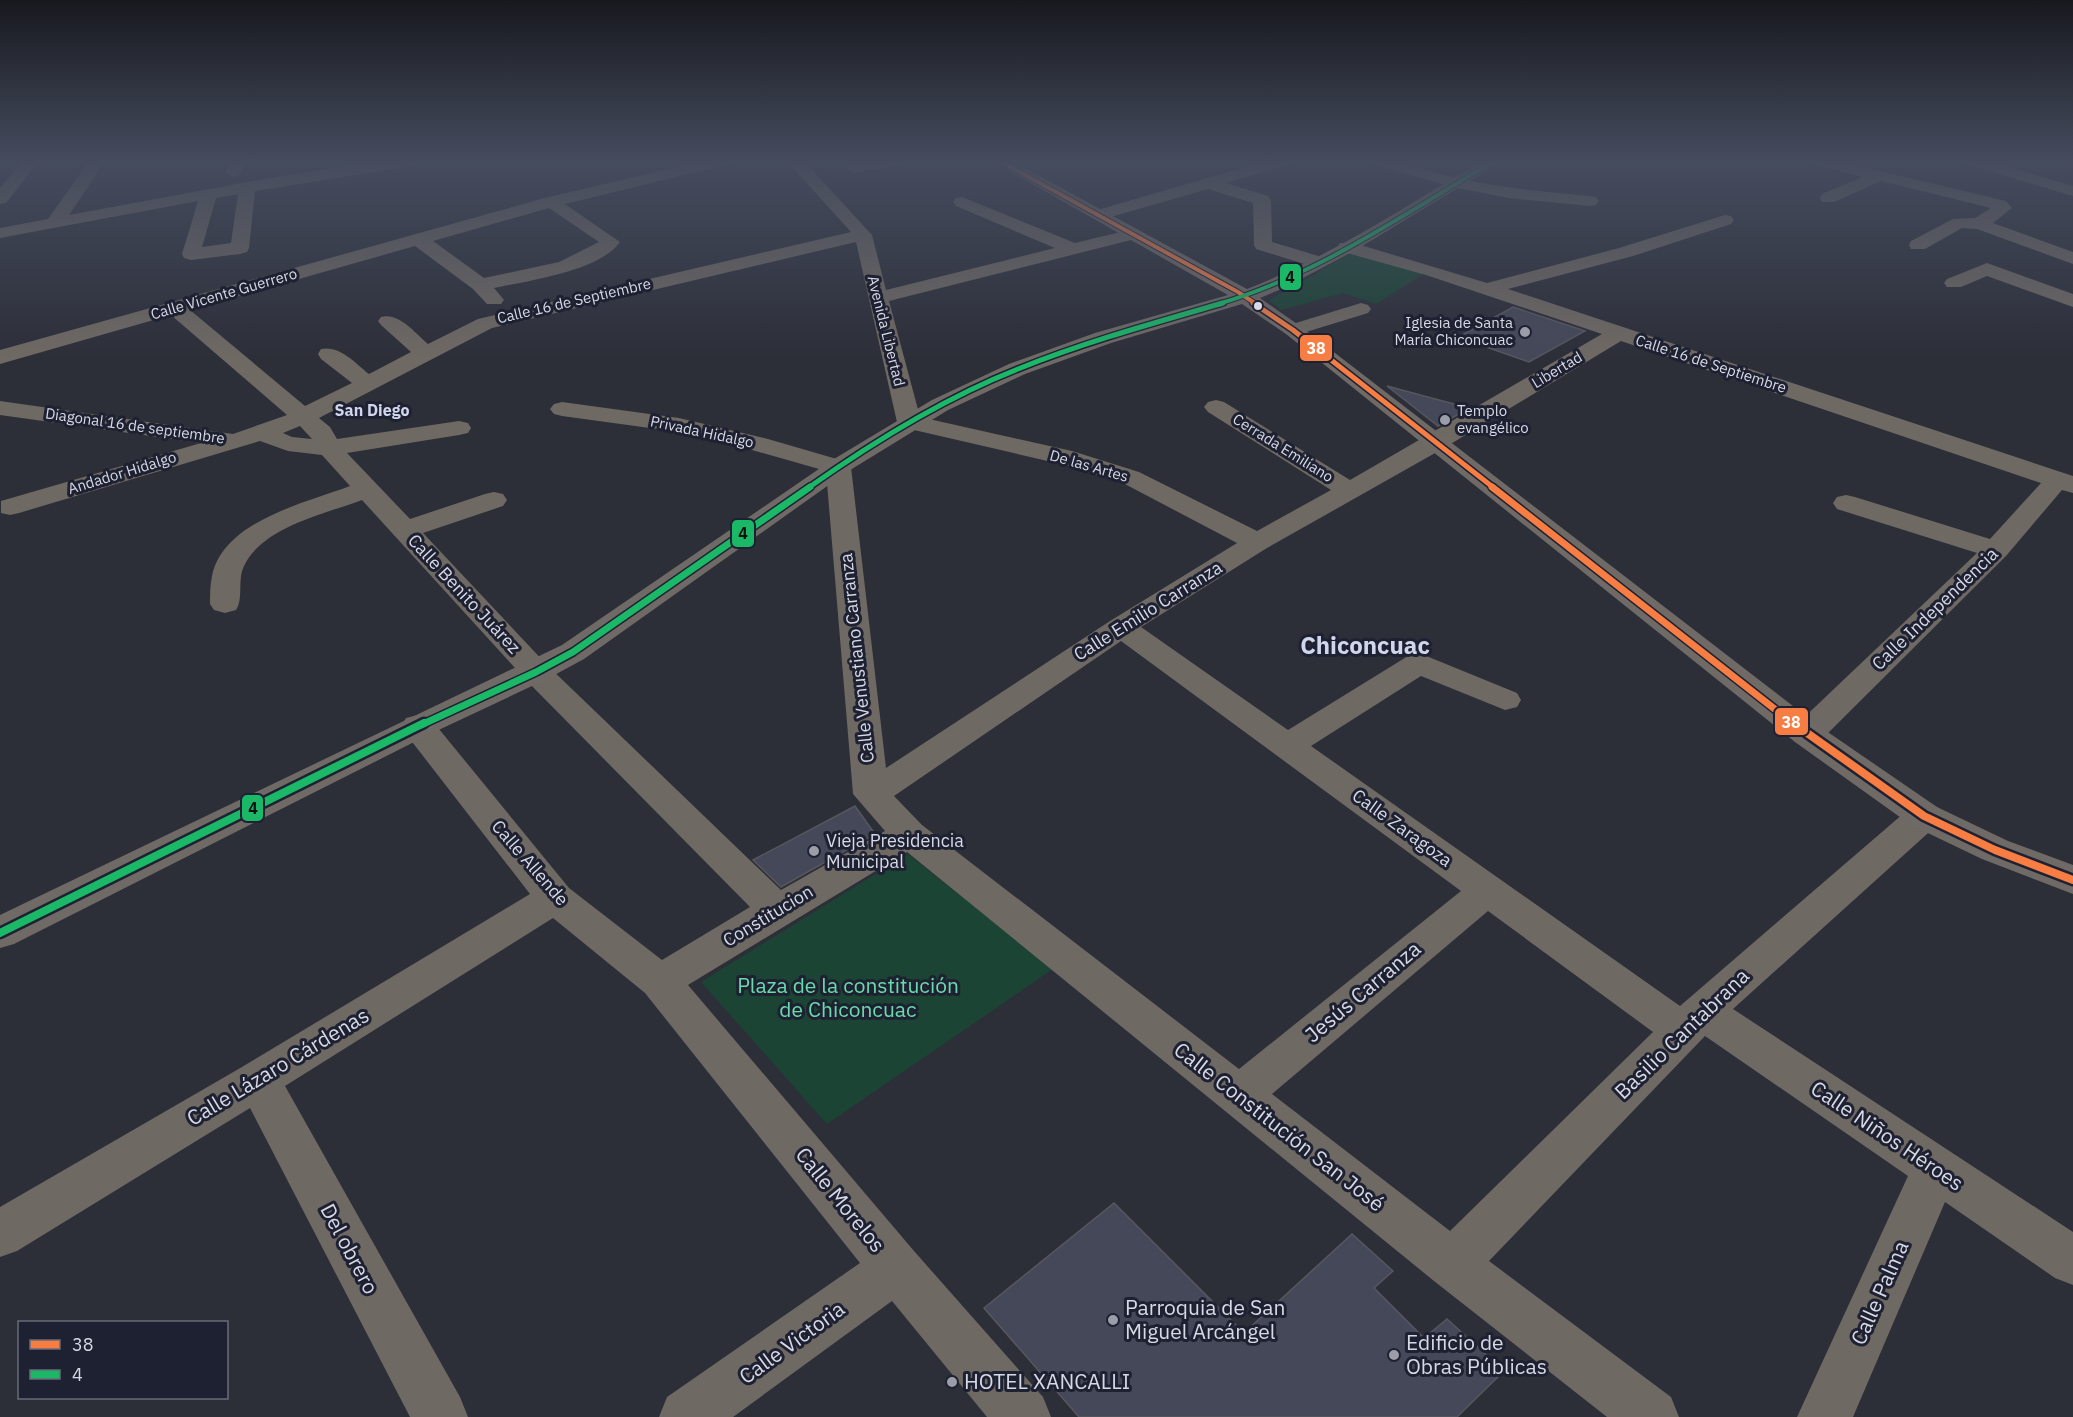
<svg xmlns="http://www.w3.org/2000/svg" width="2073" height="1417" viewBox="0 0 2073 1417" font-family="'IBM Plex Sans',sans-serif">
<rect width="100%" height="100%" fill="#2c2e38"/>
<!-- green -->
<path fill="#1c4435" d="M1355,251L1427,272L1376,304L1343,293L1281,310L1269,300Z
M908,854L1053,969L827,1124L701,982Z"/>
<!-- building -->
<path fill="#454858" stroke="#56575f" stroke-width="1.5" d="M1513,307L1585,331L1529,362L1458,337Z
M1387,386L1469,408L1438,426Z
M855,806L875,834L781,887L753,860Z
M1114,1203L1244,1333L1352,1234L1393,1271L1374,1288L1424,1338L1447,1319L1504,1371L1457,1417H1079L984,1308Z"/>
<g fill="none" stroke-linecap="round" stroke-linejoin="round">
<!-- minor -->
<path fill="#6f6963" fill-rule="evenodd" d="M24,160H40L6,203L0,204V188Z
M90,160H106L69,215L275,177L387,160H427L419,165L255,191L249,248L247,252L240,254L191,260L184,258L182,254L198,201L0,238V228L48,219ZM238,194L231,243L202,247L216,198Z
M231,160H247L239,175L233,177L225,172Z
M706,160H735L733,163L565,204L620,242C600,271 527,281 494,288L504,300L501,304H487L473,289L415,246L190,310L305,406L352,383L321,359L318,354L321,349C340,345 355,363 369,374L411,352L381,325L378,321L381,317C399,312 415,333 428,344L478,319L851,232L786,160H803L872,235L886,290L1055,248L956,206L953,202L956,198L962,197L1075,243L1133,229L1139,230L1142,234L1139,238L889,301L920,417L1072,451L1139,472L1257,531L1331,490L1208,412L1204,407L1208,402L1216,400L1224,402L1350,480L1602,334L1426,275L1340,251L1338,247L1340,243H1354L1487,283L1619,248L1725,215L1731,216L1734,220L1731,224L1633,256L1508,289L2073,476V493L2062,490L2006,556L1819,742L1807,745L1795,742L1790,734L1795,726L1977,553L1837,509L1833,503L1837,497L1846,495L1855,497L1990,539L2041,483L1621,341L1444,448L1267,548L1141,627L1288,730L1408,656L1419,653L1517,693L1521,700L1517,707L1505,710L1421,676L1311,746L1680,1006L1911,807L1924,803L1937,807L1942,816L1937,825L1733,1009L2073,1232V1285L2055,1278L1945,1202L1853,1417H1797L1908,1176L1705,1036L1489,1261L1671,1397L1679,1417H1607L1434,1281L907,852L688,985L914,1251L1043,1397L1051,1417H987L892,1301L733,1417H659L667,1397L860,1263L645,993L553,918L285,1086L460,1397L468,1417H410L250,1108L17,1251L0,1257V1207L242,1067L530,894L406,734L401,726L406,718L418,715L430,718L569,888L662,960L750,907L525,679L362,500C325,514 262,527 244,566C237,580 244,598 236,610L225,613L214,610L210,604C210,595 210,585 212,576C223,521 305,503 350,486L322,455L288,451L260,441L19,513L10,515L1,513V501L201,443L0,415V401L233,434L287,415L171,315L0,364V350L545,198ZM549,208L599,242L559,262L484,278L433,241ZM856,242L897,422L901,427L1065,465L1121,482L1237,543L1110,621L886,768L851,467L847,462L768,439L679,418L562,402L554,404L550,409L554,414L562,416L679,432L752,450L826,471L853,794L885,831L781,890L547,665L423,533L503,506L507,500L503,494L494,492L485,494L410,519L347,453L459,435L468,433L471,428L468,423L459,421L337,439L330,427L319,418L492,328ZM300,426L312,439L292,437L283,433ZM1121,641L1461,891L1239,1069L922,825L894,796ZM1488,911L1653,1032L1450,1231L1272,1094Z
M872,160H909L901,165L853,173L845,168L847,165Z
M1270,160H1296L1294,163L1226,183L1268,196L1271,200L1272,242L1325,258L1328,262L1325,266H1311L1256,249L1254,245L1253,203L1208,189L1100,220L1094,219L1091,215L1094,211Z
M1366,160C1403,160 1426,172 1461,179C1504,188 1547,192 1590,196L1596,197L1599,201L1596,205L1590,206L1509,198L1457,188L1368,163Z
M1804,160H1833L2006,201L2012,208L1993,223L2073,252V264L1977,229L1962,228L1925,249H1911L1909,245L1911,241L1953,219L1975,218L1991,208L1881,181L1834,202H1822L1820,198L1822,194L1863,177L1806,163Z
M1960,160H1985L2073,186V196L1962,163Z
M1987,263L2073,294V307L1987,276L1961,287H1947L1944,283L1947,279Z
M1361,303L1368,305L1371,309L1368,313L1293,336L1286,334L1282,330L1286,326Z"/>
<!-- major -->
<path fill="#706a67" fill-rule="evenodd" d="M990,160H1010L1247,289C1330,257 1407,205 1484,160H1504L1354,251L1284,288L1260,298L1300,326L1819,726L1937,807L2008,841L2073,865V894L1982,859L1911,825L1795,742L1286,334L1242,304L1111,343L1025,374L948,410L847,472L584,659L547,679L430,734L14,944L0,948V915L562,645L829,462L932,400L1009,364L1095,333L1228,295Z"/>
<!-- bus-1-far3 casing -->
<g stroke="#1e2132" stroke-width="6">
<path id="bus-1-far3" d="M998,160L1238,292L1256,304"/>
</g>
<!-- bus-1-far2 casing -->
<g stroke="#1e2132" stroke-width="8">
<path id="bus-1-far2" d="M1253,303L1293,330L1494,488"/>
</g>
<!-- bus-1-far1 casing -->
<g stroke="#1e2132" stroke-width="10">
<path id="bus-1-far1" d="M1492,487L1795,725"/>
</g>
<!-- bus-1 casing -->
<g stroke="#1e2132" stroke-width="13">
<path id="bus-1" d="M1793,723L1924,816L1995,850L2073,880"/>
</g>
<!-- bus-2-far3 casing -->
<g stroke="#1e2132" stroke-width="6">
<path id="bus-2-far3" d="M1218,304C1318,275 1407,212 1496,160"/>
</g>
<!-- bus-2-far2 casing -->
<g stroke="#1e2132" stroke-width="8">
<path id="bus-2-far2" d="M808,488C873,442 944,398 1018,369C1085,342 1154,323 1223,303"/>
</g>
<!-- bus-2-far1 casing -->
<g stroke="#1e2132" stroke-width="10">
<path id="bus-2-far1" d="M421,725L536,672L573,652L810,487"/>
</g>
<!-- bus-2 casing -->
<g stroke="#1e2132" stroke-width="13">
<path id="bus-2" d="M0,933L424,723"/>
</g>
<!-- bus-1-far3 -->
<use href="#bus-1-far3" stroke="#f77d43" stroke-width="4"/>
<!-- bus-1-far2 -->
<use href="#bus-1-far2" stroke="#f77d43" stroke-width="5"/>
<!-- bus-1-far1 -->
<use href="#bus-1-far1" stroke="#f77d43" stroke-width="7"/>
<!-- bus-1 -->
<use href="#bus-1" stroke="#f77d43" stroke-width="8"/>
<!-- bus-2-far3 -->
<use href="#bus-2-far3" stroke="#1ab867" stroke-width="4"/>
<!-- bus-2-far2 -->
<use href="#bus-2-far2" stroke="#1ab867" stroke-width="5"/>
<!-- bus-2-far1 -->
<use href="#bus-2-far1" stroke="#1ab867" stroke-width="7"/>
<!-- bus-2 -->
<use href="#bus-2" stroke="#1ab867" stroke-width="8"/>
</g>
<!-- sky -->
<linearGradient id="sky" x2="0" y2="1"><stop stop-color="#18191f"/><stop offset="0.45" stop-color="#454c5e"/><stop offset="1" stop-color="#454c5e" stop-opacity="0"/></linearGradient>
<rect width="2073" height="359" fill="url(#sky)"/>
<!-- markers -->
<circle fill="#d7d9e5" stroke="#1e2132" stroke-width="2" cx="1258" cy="306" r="5"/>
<g fill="#9b9da8" stroke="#1e2132" stroke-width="2">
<circle cx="1525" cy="332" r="6"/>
<circle cx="1445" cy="420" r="6"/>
<circle cx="814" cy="851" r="6"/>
<circle cx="1113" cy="1320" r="6"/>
<circle cx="1394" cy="1355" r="6"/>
<circle cx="952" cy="1382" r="6"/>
</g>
<g text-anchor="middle" stroke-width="6" stroke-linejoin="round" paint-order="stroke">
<!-- far-street labels -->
<g font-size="15" fill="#d7d9e5" stroke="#1e2132">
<text transform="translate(224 294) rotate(-16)" y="5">Calle Vicente Guerrero</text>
<text transform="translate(574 301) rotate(-13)" y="5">Calle 16 de Septiembre</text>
<text transform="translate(886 331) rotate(76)" y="5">Avenida Libertad</text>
<text transform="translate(1711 364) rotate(18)" y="5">Calle 16 de Septiembre</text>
<text transform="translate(1557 370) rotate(-31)" y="5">Libertad</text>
<text transform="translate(135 426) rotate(8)" y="5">Diagonal 16 de septiembre</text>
<text transform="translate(702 432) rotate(12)" y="5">Privada Hidalgo</text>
<text transform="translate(1283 448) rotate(32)" y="5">Cerrada Emiliano</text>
<text transform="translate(1089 466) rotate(16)" y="5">De las Artes</text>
<text transform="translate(122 473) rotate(-17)" y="5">Andador Hidalgo</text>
</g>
<!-- far-poi labels -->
<g font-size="15" fill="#d7d9e5" stroke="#1e2132" text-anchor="end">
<text x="1513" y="328">Iglesia de Santa<tspan x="1513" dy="17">María Chiconcuac</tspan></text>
<text x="1457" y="416" text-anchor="start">Templo<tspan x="1457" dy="17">evangélico</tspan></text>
</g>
<!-- far-neighbourhood labels -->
<g font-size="16" font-weight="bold" fill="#d2d6ed" stroke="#1e2132">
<text x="372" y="416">San Diego</text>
</g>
<!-- street labels -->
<g font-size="18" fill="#d7d9e5" stroke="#1e2132">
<text transform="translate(464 594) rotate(47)" y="6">Calle Benito Juárez</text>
<text transform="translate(1935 609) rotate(-44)" y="6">Calle Independencia</text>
<text transform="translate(1148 611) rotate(-32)" y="6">Calle Emilio Carranza</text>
<text transform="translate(857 658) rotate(-96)" y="6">Calle Venustiano Carranza</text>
<text transform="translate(1402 828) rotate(36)" y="6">Calle Zaragoza</text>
<text transform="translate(530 863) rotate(49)" y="6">Calle Allende</text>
<text transform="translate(768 916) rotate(-31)" y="6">Constitucion</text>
</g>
<!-- poi labels -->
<g font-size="18" fill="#d7d9e5" stroke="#1e2132" text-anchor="start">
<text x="826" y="847">Vieja Presidencia<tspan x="826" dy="21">Municipal</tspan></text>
</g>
<!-- near-park labels -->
<g font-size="21" fill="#69daa9" stroke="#1e2132">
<text x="848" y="993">Plaza de la constitución<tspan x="848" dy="24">de Chiconcuac</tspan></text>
</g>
<!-- near-street labels -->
<g font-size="21" fill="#d7d9e5" stroke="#1e2132">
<text transform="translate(1363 992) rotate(-40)" y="7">Jesús Carranza</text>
<text transform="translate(1682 1034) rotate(-44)" y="7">Basilio Cantabrana</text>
<text transform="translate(278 1067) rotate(-31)" y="7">Calle Lázaro Cárdenas</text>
<text transform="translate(1279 1127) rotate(38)" y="7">Calle Constitución San José</text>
<text transform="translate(1887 1136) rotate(34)" y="7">Calle Niños Héroes</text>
<text transform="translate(840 1200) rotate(51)" y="7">Calle Morelos</text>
<text transform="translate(349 1249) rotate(62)" y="7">Del obrero</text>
<text transform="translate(1880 1293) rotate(-66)" y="7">Calle Palma</text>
<text transform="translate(792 1343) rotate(-36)" y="7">Calle Victoria</text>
</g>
<!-- near-poi labels -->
<g font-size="21" fill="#d7d9e5" stroke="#1e2132" text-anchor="start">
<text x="1125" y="1315">Parroquia de San<tspan x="1125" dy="24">Miguel Arcángel</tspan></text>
<text x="1406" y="1350">Edificio de<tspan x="1406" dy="24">Obras Públicas</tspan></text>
<text x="964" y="1389">HOTEL XANCALLI</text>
</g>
<!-- district labels -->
<g font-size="24" font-weight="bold" fill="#d2d6ed" stroke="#1e2132">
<text x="1365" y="654">Chiconcuac</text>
</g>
</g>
<g stroke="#1e2132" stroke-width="2">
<rect x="1279" y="263" width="23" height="28" rx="6" fill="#1ab867"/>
<rect x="1299" y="334" width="34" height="28" rx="6" fill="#f77d43"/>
<rect x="731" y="519" width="24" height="29" rx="6" fill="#1ab867"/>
<rect x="1774" y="707" width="35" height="29" rx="6" fill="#f77d43"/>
<rect x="241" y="794" width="23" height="28" rx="6" fill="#1ab867"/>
</g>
<g font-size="16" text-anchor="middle" font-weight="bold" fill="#fff">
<text x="1316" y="354">38</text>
<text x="1791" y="728">38</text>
</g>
<g font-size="16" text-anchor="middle" font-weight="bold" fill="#111">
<text x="1290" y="283">4</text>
<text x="743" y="539">4</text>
<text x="253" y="814">4</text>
</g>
<!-- legend -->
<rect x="18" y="1321" width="210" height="78" fill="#1e2132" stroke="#686b7a" stroke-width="1.5"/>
<rect x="30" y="1340" width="30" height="9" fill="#f77d43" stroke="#686b7a" stroke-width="1.5"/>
<text x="72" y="1351" font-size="18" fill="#d7d9e5">38</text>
<rect x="30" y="1370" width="30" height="9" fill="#1ab867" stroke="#686b7a" stroke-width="1.5"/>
<text x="72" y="1381" font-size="18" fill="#d7d9e5">4</text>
</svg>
